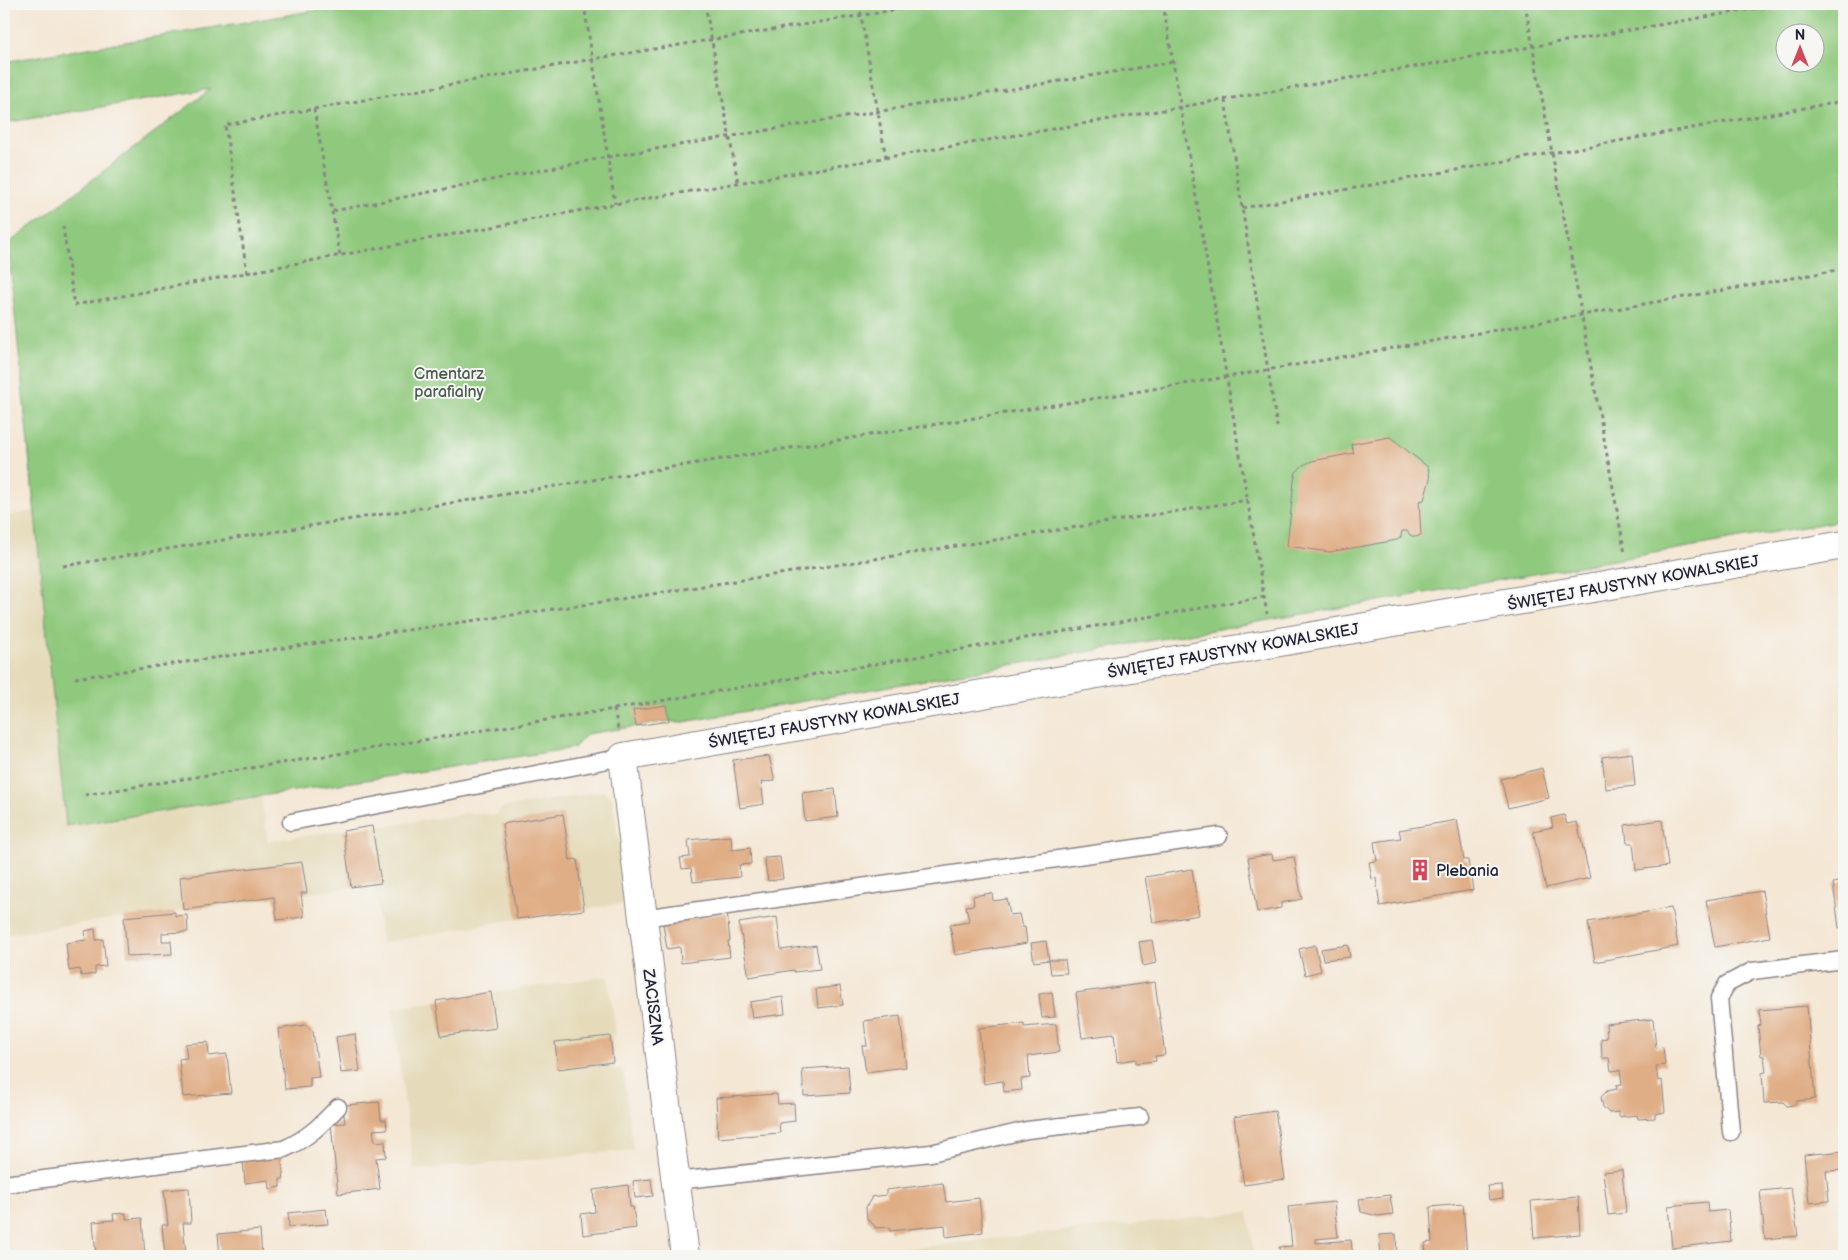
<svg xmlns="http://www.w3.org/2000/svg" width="1848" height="1260" viewBox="0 0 1848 1260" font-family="'Balsamiq Sans',sans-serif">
<rect width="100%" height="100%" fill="#f6f6f2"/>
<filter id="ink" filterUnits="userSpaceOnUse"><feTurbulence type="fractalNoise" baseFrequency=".02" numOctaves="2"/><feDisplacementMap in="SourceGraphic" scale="10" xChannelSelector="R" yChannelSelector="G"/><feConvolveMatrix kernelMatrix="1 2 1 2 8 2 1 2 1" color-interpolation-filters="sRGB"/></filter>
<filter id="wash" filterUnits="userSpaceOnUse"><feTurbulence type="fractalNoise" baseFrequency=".0096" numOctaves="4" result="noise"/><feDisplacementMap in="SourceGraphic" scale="20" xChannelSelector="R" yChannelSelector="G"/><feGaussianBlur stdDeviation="1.12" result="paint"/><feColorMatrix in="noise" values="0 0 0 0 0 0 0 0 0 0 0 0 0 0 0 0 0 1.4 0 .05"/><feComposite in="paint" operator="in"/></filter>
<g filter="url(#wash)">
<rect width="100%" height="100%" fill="#f4e7d4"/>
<!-- built -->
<path fill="#e5dbba" d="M34,511L66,826L261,797L268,841L372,826H387L466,813L497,815L501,808L605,791L612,797L628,903L517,919L382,943L374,884L161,914L124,917L4,935V516Z
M608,976L616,1035L612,1036L614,1070H623L633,1150L414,1170L392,1009L436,1001Z
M1248,1212L1254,1256H836L1057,1232Z"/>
<!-- green -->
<path fill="#8fc97d" stroke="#58765c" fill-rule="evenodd" d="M326,4H1844V520L678,723L669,721L587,734L574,748L66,826L8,244L211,89L4,123V62L318,10ZM1786,32H1816V62H1786Z"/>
<g id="blocks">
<!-- building -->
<path fill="#e0ae86" d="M4,157H6L10,190L4,191Z
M1390,437L1428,467L1430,479L1424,500L1419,501L1421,535L1415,537L1410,535L1407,531H1402L1401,537L1397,540L1330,552L1287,546L1294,481L1296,472L1303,465L1312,461L1354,453L1351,444Z
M666,705L669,721L636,726L633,710Z
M1632,753L1635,786L1606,789L1602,757Z
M769,756L775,781L761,782L764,804L740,808L733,760Z
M1542,768L1549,798L1508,808L1501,779Z
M835,789L838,817L805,821L802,793Z
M563,814L570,860L577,859L584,910L517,919L502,824Z
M1564,815L1567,824L1577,822L1590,878L1546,888L1533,831L1553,827L1551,818Z
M1457,820L1464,860H1468L1473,890L1380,906L1376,878L1372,879L1369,862L1377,861L1374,842L1401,838L1399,830Z
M1662,820L1668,866L1636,870L1633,843H1627L1625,825Z
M372,826L381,883L351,887L343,831Z
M731,836L732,850L750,848L751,864L739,865L740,877L693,882L691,868L682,869L680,858L690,857L688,840Z
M1272,854L1273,860L1294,857L1302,899L1281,903V908L1257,912L1248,858Z
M780,857L783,879L768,881L764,858Z
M302,862L307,893H301L304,917L277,920L274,897L183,910L180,877Z
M1192,869L1199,915L1153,923L1145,877Z
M1844,881V927L1839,928L1833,883Z
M1762,891L1770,937L1715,947L1706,900Z
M992,893L993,901L1007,899L1010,915L1019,914L1022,927H1025L1027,943L955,955L950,925L969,922L966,906L974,905L973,896Z
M1671,908L1678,946L1595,962L1588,922Z
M175,912V916L187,915L188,932L162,933V941H171L172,954L127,956L124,917Z
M727,913L730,941H728L730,957L681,963L680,947L667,949L663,924L683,921V919Z
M777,917L781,950L816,945L820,969L794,972V970L749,977L739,923Z
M95,929L96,940L103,939L106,966L95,967V974L81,976L80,969L69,971L66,943L86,940L85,931Z
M1152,940L1156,963L1143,966L1139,942Z
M1046,941L1049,960L1034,962L1031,943Z
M1315,945L1321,971L1305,975L1299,949Z
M1348,945L1350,957L1323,960L1321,949Z
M4,953L7,967L4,968Z
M1049,960H1065L1067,973L1051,974Z
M1155,982L1165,1055L1155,1056L1156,1061L1136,1063V1059L1117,1062L1114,1034L1082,1038L1076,993Z
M840,986L843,1005L818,1008L816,989Z
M491,992L496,1028L441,1036L436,1001Z
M1052,992L1055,1017L1042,1018L1039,994Z
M783,997L785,1014L752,1018L750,1002Z
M1807,1006L1815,1099L1797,1101L1794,1105L1787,1106L1783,1102L1764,1103L1762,1073L1766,1072L1764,1056H1761L1758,1026L1761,1025L1759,1010Z
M900,1016L906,1067L866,1072L862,1046H867L864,1021Z
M1653,1019L1656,1048L1663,1047L1665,1065L1656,1066L1658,1081L1662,1080L1665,1112L1655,1114V1118L1638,1119L1637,1115L1619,1117V1112L1609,1113L1603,1107L1601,1097L1607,1091L1617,1089L1616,1085L1622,1084L1620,1070L1611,1071L1609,1058H1602L1601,1039L1607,1038L1606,1024Z
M1024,1023V1027L1056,1024L1059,1052L1028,1056L1030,1078L1021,1079L1022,1090L1004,1092L1003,1081L984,1084L979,1028Z
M305,1025L313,1031L319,1077L310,1078V1087L285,1089L278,1029Z
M355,1034L360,1071L341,1073L336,1037Z
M610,1036L613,1062L558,1069L555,1042Z
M208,1042L209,1056L227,1054L231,1093L183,1097L179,1059L187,1058L185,1044Z
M848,1066L850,1093L804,1096L802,1069Z
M777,1094L778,1104L794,1103L795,1121L779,1123L780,1133L718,1138L716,1098Z
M379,1102L381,1120H386L387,1129L373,1130L375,1142L385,1141L386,1157L376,1158L380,1189L338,1194L331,1124L345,1123L343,1108L346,1105Z
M1275,1111L1285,1179L1244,1185L1234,1117Z
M1844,1151V1170L1826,1171L1829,1201L1809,1203L1804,1155Z
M281,1156L284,1179H280V1187L270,1189L269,1180L245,1183L243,1160Z
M1622,1170L1626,1213L1608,1215L1603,1172Z
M651,1179L653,1196L635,1198L633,1181Z
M943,1183L946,1202L979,1198L983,1232L946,1237L945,1225L890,1231V1227L875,1228V1226L867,1219L866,1207L871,1199V1197L886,1195V1190Z
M628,1185L630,1207H633L636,1228L583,1235L581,1214L595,1212L593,1190Z
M1502,1185L1503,1198L1489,1200L1487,1186Z
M189,1188L191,1223H183L186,1256H165L162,1225H168L164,1190Z
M1791,1188L1798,1236L1765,1239L1760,1191Z
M1390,1195L1393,1214L1378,1216L1361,1212L1359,1199Z
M1578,1197L1580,1234L1534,1238L1531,1201Z
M1334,1202L1338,1237L1316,1239V1243L1351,1240L1353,1256H1280L1279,1247L1292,1246L1288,1207Z
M1707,1202L1708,1212L1728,1210L1731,1241L1672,1248L1668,1206Z
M1463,1204L1467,1256H1426L1425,1243L1432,1242L1430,1207Z
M326,1209L328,1224L289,1227L288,1213Z
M126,1213V1219L142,1218L145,1256H96L93,1222L114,1220L113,1214Z
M260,1230L262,1256H220L218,1234Z
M1396,1234L1397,1256H1381L1379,1235Z"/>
</g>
</g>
<g filter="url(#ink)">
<use href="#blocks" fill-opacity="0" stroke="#8b8488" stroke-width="1"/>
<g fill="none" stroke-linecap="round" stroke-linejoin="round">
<!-- lane casing -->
<g stroke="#8b8488" stroke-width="19">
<path id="lane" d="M291,822L623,757
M643,918L1219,836
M1731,1132L1719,998L1727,984L1752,971L1844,960
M676,1181L931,1153L1027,1130L1140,1117
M4,1184L284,1149C308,1138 320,1126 338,1107"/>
</g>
<!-- street casing -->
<g stroke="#8b8488" stroke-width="30">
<path id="street" d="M685,1256L623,757L1394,622L1844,545"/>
</g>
<!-- path -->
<path stroke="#8b8488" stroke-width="3" stroke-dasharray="4 4" stroke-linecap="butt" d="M584,4L615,204
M705,4L738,183
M859,4L886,158
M1163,4L1267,614
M1525,4L1625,554
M1225,100L1277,427
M314,109L340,256
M1242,208L1844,101
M333,211L608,157L1173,62
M63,226L74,305L615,204L1781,4
M247,273L225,125L593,59L931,4
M63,566L1227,377L1844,269
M75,678L602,602L1248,500
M614,709L618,729
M85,795L614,709L1264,597"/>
<!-- lane -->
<use href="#lane" stroke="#fff" stroke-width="16"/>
<!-- street -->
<use href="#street" stroke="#fff" stroke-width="28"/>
</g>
</g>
<!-- icons -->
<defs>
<g id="building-bare" transform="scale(1.725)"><path d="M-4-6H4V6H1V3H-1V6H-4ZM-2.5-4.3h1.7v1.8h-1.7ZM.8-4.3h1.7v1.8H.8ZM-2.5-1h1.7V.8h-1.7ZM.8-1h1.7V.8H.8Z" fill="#d1495b" stroke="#f6f6f2" stroke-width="2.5" paint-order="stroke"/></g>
</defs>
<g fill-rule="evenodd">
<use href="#building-bare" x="1420" y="870"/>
</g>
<g text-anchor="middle" stroke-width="4" stroke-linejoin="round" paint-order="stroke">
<!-- park labels -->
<g font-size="16" fill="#485c52" stroke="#f6f6f2">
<text x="449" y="379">Cmentarz<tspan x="449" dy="18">parafialny</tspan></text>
</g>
<!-- street labels -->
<g font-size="16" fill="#22223b" stroke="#f6f6f2">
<text transform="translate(1633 582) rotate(-10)" y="6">ŚWIĘTEJ FAUSTYNY KOWALSKIEJ</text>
<text transform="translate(1233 650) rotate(-10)" y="6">ŚWIĘTEJ FAUSTYNY KOWALSKIEJ</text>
<text transform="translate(834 720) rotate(-10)" y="6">ŚWIĘTEJ FAUSTYNY KOWALSKIEJ</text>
<text transform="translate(654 1007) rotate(83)" y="6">ZACISZNA</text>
</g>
<!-- poi labels -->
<g font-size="16" fill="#22223b" stroke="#f6f6f2" text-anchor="start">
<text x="1436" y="876">Plebania</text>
</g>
</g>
<!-- margin -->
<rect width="1848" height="1260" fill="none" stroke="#f6f6f2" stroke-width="20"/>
<!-- north arrow -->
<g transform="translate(1800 48)"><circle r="24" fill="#f6f6f2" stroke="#a1a1a9"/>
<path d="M0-4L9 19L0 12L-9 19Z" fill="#d1495b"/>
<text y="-8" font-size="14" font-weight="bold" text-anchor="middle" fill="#22223b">N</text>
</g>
</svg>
